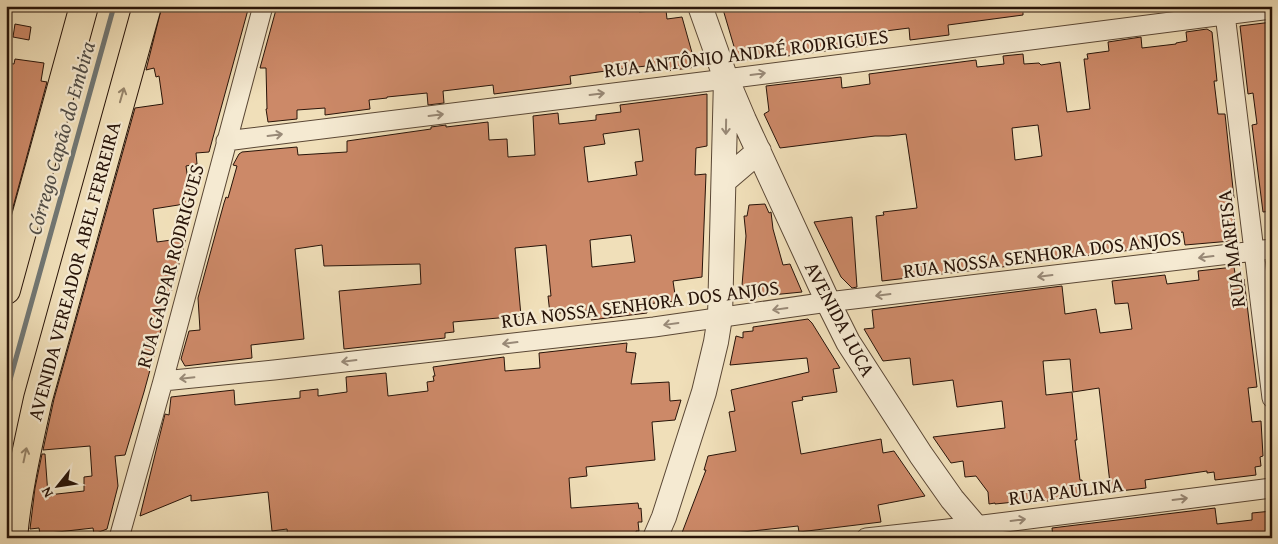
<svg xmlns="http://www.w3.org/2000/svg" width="1278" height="544" viewBox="0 0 1278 544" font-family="'Gentium Book Plus',serif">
<rect width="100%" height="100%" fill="#f0dfb9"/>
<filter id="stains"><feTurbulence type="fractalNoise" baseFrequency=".004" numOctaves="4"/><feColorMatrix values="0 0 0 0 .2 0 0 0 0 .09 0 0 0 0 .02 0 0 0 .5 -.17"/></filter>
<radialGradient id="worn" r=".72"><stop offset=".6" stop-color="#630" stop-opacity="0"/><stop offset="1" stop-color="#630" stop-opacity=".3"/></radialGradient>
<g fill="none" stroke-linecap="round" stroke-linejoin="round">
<!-- stream -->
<path stroke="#717774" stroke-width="5" d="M6,394L114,6"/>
</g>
<!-- building -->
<path fill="#cc8968" stroke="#281409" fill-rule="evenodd" d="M162,6H249L209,152L196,153L197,164L186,166L191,203L153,209L157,242L186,238L144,392L125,455L115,456L118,486L107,529L94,534L93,528L40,534L39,528L30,529L35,488L42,454H45L48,495L84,491V477L92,476L90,446L43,450L54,399L135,108L163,104L159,76L156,77L154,68L146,70Z
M277,6H566V8L584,6H638L639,12L666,10L667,19L682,17L696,67L667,71V66L655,67V65L620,69L570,76L571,84L494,94L493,85L443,91L444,103L428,105L427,93L387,97V98L369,100L370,109L325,115V108L297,110V119L268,122L266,109H267L266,68H260Z
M722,6H1023V15L948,25L949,35L910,40L909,28L870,33L871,45L787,56V55L744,60V59L738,60Z
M1272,22V211L1263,212L1252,125L1257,124L1253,93L1248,94L1240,26Z
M15,24L31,27L29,40L13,37Z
M1207,29L1212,32L1217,81H1214L1218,114H1225L1234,198H1232L1236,234L1231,241L1185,245L1183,232L1157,235L1158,247L1106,253L1010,266L882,281L876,216L884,215L883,212L917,208L906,134L889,136H875L780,148L764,114L769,111L766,86L841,77L842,88L870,84L869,74L976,60L977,67L1004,64L1003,56L1023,54L1024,64L1039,63L1041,65L1060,62L1067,112L1090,109L1084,59H1088L1087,54L1109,51L1108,42L1141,37L1142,48L1176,44V43L1187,41L1186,32ZM1038,125L1042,156L1015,160L1012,128Z
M15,59L44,63L41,81L47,82L9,222L6,221V63L14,64Z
M707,94V146L696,148L695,175L706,174L702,277L673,281L676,301L646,304L647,313L591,320L590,310L550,314L548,296H551L546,245L515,248L521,316L453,322L454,332L445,333V338L344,349L339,291L421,284L420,264L324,266L322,245L295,249L304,339L251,345L252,358L185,366L181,359L189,331L200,330L198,298L224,203L226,197L228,198L237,166L233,165L239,154L242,152L297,147L298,155L347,152V141L431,129V127L446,125V127L488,122L489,140L507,139L508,157L535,155L533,116L558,113L559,124L596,120V115L621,112L620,105ZM639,129L643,161L635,162L637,175L588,182L584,147L605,144L603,134ZM631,235L635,262L592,267L590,240Z
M765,204L769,213L771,212L773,229L783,265L790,264L802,292L741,298L746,236L744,216H747L749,205Z
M852,217L857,287L852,288L841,277L814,222Z
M1234,267L1236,279H1244L1257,387L1248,388L1252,422L1261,421L1263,456L1260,457L1261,466L1255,467L1256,475L1215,480L1214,472L1207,473V471L1145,480L1146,488L1111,492L1099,388L1073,392L1070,359L1043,361L1046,395L1072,392L1077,440H1075L1080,480H1082L1084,496L1025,504V501L995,504V503L989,504L988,492L976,476L965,477L963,461L951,463L933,437L1005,428L1002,401L957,407L953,380L913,385L910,358L883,361L864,329L874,328L872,310L1062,286L1065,314L1096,309L1100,333L1132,329L1128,303L1115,304L1112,281L1165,275L1167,284L1199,280L1198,271Z
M808,319L812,323L840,368L833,369L837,392L802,397L803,400L792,402L801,454L881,439L883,453L894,451L925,496L878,505L881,522L799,532L798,526L716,535L717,538H680L706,470H704L708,456L736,451L729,412L735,411L731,390L809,372L807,358L730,365L736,336L743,338V332L753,331V327Z
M627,343L626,352L636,353L631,384L669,382L670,401L681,400L675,420L652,422L655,460L586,467L587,476L569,478L571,508L638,503L639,509L641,508L642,522H638L639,531H636L637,538H288L287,529L272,531L268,492L191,501V495L140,516L165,414L169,415L171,397L234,390L235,405L270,401L300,398V391L318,389V396L347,392L346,377L386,373L388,396L428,391L427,382L434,381L433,376H435L433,367L504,357L505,371L540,368L539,353Z
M1215,508L1217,524L1252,520V513L1272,511V538H1053L1052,528Z"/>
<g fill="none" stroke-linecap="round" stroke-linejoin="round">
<!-- minor casing -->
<g stroke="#5a4735" stroke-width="21">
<path id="minor" d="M1224,6L1272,398
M226,141L726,79L1272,9
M163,381L274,370L654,327L828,302L1272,249
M119,538L163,381L263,6
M866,538L975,526L1272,488"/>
</g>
<!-- tertiary casing -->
<g stroke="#5a4735" stroke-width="26">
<path id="tertiary" d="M730,87L744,120L828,302L848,342L921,455L952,499L975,526L988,538
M724,181L759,151
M655,538L664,517L704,392L716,342L720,317L726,79L700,6"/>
</g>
<!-- primary casing -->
<g stroke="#281409" stroke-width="30">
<path id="primary" d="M6,290L84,6
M13,538C17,491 28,445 38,399L147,6"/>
</g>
<!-- minor -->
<use href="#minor" stroke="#f5ead2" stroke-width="19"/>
<!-- tertiary -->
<use href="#tertiary" stroke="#f5ead2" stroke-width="24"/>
<!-- primary -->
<use href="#primary" stroke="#f0dfb9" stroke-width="28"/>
</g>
<!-- one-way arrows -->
<defs><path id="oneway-shaft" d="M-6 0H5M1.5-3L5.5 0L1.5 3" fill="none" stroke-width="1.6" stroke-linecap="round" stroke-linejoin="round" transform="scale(1.25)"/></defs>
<g stroke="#998a78">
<use href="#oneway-shaft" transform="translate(758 74) rotate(-8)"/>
<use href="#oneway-shaft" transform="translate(597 94) rotate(-7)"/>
<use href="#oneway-shaft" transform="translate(436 115) rotate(-7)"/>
<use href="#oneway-shaft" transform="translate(726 127) rotate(91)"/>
<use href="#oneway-shaft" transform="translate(275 135) rotate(-7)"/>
<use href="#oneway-shaft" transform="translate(1206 257) rotate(173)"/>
<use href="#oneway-shaft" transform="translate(1045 276) rotate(173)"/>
<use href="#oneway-shaft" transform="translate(883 295) rotate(173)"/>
<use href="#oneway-shaft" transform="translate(780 309) rotate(172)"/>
<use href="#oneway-shaft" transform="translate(671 324) rotate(172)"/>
<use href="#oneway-shaft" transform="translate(510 343) rotate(173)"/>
<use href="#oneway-shaft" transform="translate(349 361) rotate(173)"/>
<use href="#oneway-shaft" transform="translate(187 378) rotate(174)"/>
<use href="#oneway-shaft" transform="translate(1180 499) rotate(-7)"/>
<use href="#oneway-shaft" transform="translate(1018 520) rotate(-7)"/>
</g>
<g stroke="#96846a">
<use href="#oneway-shaft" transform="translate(122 95) rotate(-74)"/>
<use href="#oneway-shaft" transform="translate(25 455) rotate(-78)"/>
</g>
<g text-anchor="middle" stroke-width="4.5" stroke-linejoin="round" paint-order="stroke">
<!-- street labels -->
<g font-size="20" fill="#281409" stroke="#f5ead2">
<text transform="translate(746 53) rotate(-7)" y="7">RUA ANTÔNIO ANDRÉ RODRIGUES</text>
<text transform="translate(1231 249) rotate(-97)" y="7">RUA MARFISA</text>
<text transform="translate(1042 254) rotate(-7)" y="7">RUA NOSSA SENHORA DOS ANJOS</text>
<text transform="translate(170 266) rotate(-75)" y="7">RUA GASPAR RODRIGUES</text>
<text transform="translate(74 271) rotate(-75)" y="7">AVENIDA VEREADOR ABEL FERREIRA</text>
<text transform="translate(640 304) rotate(-7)" y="7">RUA NOSSA SENHORA DOS ANJOS</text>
<text transform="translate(840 319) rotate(62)" y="7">AVENIDA LUCA</text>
<text transform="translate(1066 491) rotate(-7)" y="7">RUA PAULINA</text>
</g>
<!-- water labels -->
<g font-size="21" font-style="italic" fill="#524e47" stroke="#f5ead2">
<text transform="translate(61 138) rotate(-74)" y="7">Córrego Capão do Embira</text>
</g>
</g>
<!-- margin -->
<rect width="1278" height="544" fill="none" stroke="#f0dfb9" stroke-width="25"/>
<rect x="8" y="8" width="1263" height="529" fill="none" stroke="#281409" stroke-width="2.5"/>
<rect x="12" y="12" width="1253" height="519" fill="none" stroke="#281409"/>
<!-- north arrow -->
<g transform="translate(58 486) rotate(240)" stroke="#f5ead2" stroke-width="4" paint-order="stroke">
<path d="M0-4L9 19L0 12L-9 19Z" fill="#281409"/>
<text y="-8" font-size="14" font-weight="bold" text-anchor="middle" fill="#281409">N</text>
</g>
<rect width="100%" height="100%" filter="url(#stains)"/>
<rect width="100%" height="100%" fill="url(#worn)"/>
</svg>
